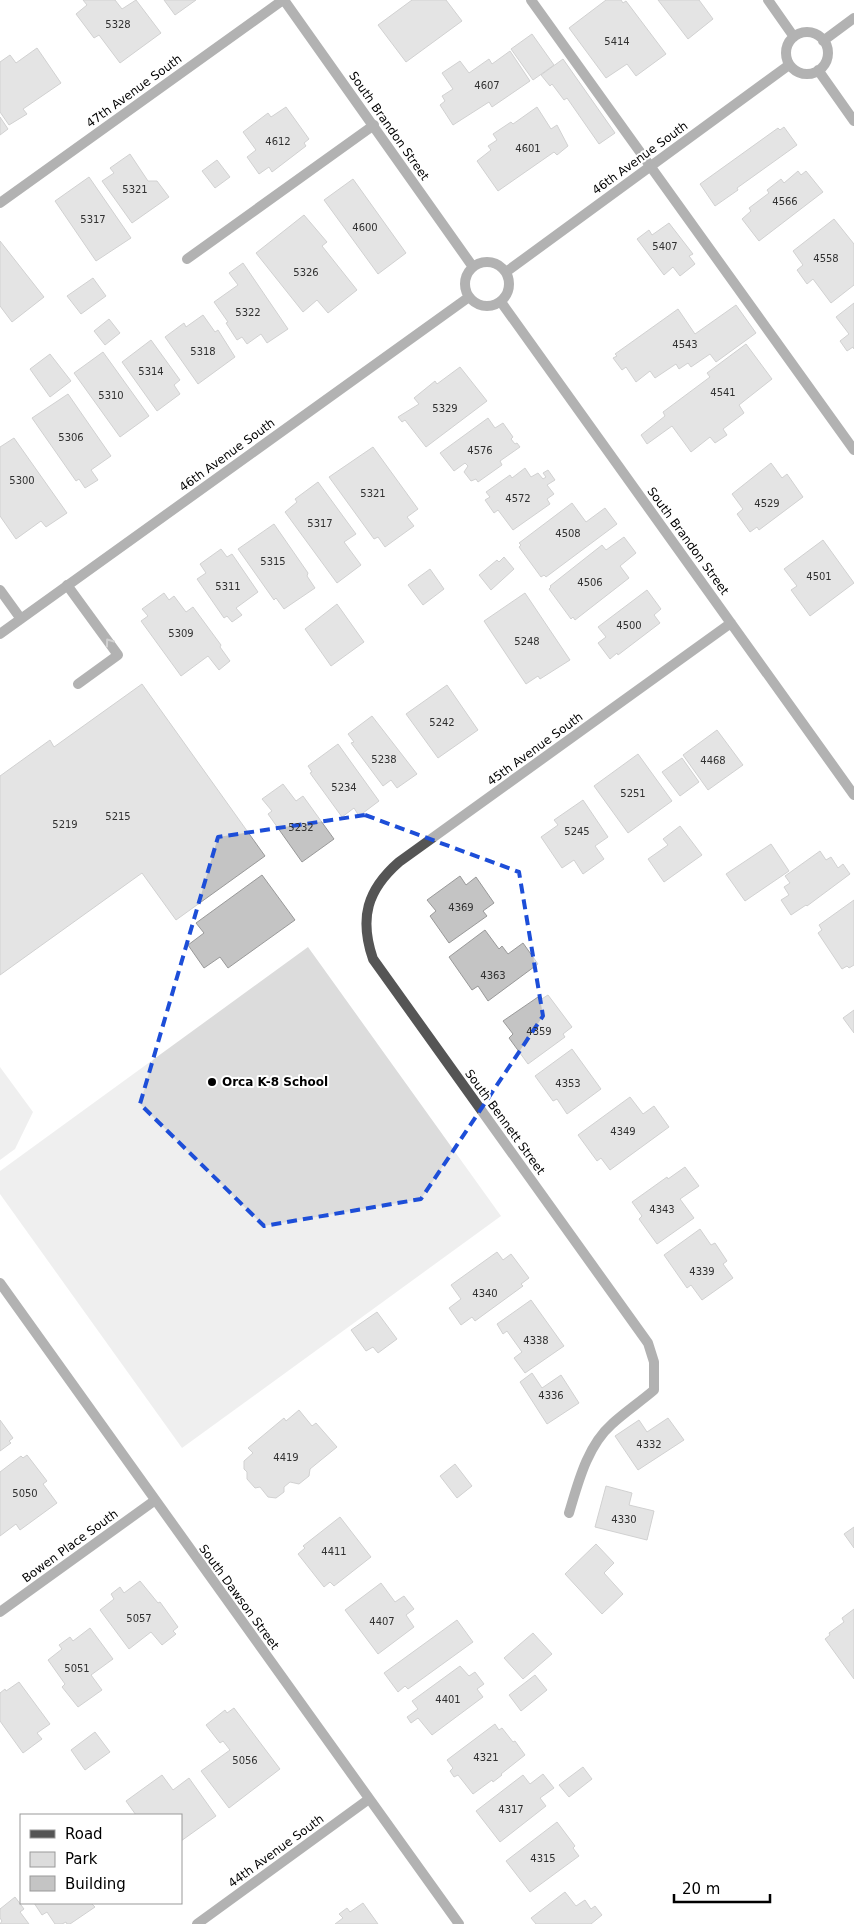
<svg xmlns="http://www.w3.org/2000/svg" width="854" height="1924" viewBox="0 0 854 1924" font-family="'DejaVu Sans',sans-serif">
<rect width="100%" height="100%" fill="#fff"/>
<!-- green -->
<path fill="#dcdcdc" d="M308,947L501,1216L182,1448L0,1194V1171Z
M0,1067L33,1112L15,1149L0,1160Z"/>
<!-- building -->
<path fill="#c4c4c4" stroke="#999" d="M83,0H115L122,9L136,0L161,33L120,63L99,35L94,38L76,14L87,5Z
M164,0H196L175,15Z
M412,0H446L462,21L406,62L378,25Z
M606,0H621L623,3L626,1L666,54L636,76L627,64L606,78L569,28Z
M658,0H699L713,19L688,39Z
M532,34L554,65L533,80L511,49Z
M37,48L61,83L23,109L27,114L9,125L0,112V62L10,55L16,63Z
M510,51L530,81L492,107L489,102L453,125L440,105L445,101L442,96L453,89L442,73L460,61L469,73L489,59L492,64Z
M563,59L615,133L599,144L567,98L564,100L552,84L550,86L541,75Z
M286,107L309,139L304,143L306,146L272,172L269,167L259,174L247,157L256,150L243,132L268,113L271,117Z
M537,107L551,129L557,125L568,146L557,155L554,152L498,191L477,161L491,150L488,146L497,140L493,134L511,122L513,124Z
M0,117L8,129L0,135Z
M784,127L797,145L737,188L738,190L715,206L700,184L778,128L780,130Z
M130,154L148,181H157L169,197L132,223L102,181L114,173L110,168Z
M217,160L230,177L215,188L202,171Z
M798,171L801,175L806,171L823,192L759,241L742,219L751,211L749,208L769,193L767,190L781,179L784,183Z
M89,177L131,238L96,261L55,201Z
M353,179L406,253L378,274L324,200Z
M304,215L327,242L322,246L357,290L328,313L317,300L303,312L256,253Z
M834,219L854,244V285L831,303L813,279L807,284L797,270L803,265L793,251Z
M669,223L693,254L689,256L695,264L680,276L673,267L664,275L637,239L649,230L652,235Z
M0,241L44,297L12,322L0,306Z
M243,263L288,329L267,343L261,334L247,344L242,337L237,340L226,323L228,322L214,302L238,285L229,273Z
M93,278L106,296L81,314L67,296Z
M854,303V349L853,347L847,351L840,341L849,334L836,317Z
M736,305L756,333L716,362L710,354L691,367L688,363L679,369L676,364L655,378L650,371L636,382L626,367L622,370L613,358L617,356L615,354L678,309L695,334Z
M203,315L215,332L218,330L235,357L198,384L165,337L184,323L186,327Z
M109,319L120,333L105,345L94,331Z
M151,340L180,380L174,385L180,394L157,411L122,362Z
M746,344L772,379L739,405L744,413L723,429L727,435L715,443L710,437L691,452L672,426L647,444L641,435L665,416L663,412L710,377L707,373Z
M103,352L149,416L120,437L74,373Z
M50,354L71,381L50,397L30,369Z
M460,367L487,401L426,447L405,420L402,422L398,417L419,404L414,398L435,381L437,384Z
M68,394L111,456L91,470L98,480L85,488L79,479L76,481L32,418Z
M488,418L495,428L503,423L513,437L511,439L515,444L517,443L520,447L500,461L502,465L478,482L476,479L471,481L464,472L468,466L465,463L454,471L440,453Z
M14,438L67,513L46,527L41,521L16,539L0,516V447Z
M373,447L418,509L407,517L414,526L385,547L378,537L374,539L329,477Z
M771,463L782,478L787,474L803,497L759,530L757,527L750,532L737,514L743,509L732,494Z
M525,468L531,477L538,473L543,479L546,477L543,473L548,470L555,480L547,485L554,494L547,499L550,504L513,530L498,510L494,513L485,500L490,497L486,492L510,475L512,478Z
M318,482L356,534L344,542L361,565L337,583L285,512L297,502L295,499Z
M572,503L586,522L605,508L617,524L546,577L544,575L541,577L519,547L521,545L519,543Z
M274,524L308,573L307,576L315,588L284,609L276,598L274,600L238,549Z
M624,537L636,553L620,566L629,578L575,620L573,617L571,619L549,589L551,587L550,586L602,545L606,550Z
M823,540L854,583L810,616L791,590L797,586L784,569Z
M221,549L227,557L232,554L258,592L236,608L242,615L232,622L227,616L224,618L197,579L206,573L200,564Z
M504,557L514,569L491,590L479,575L497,560L499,562Z
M430,569L444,589L423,605L408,585Z
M647,590L661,609L654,615L660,623L618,655L617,653L610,659L598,643L606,637L598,627Z
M164,593L169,600L174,596L186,612L193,607L221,645L220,647L230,661L219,670L208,656L181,676L141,621L148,616L142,609Z
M525,593L570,660L540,679L538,676L526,684L484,621Z
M337,604L364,642L331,666L305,629Z
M142,684L265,856L176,920L142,873L0,975V776L50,740L54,747Z
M447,685L478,730L438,758L406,714Z
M372,716L417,774L397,788L391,780L383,786L351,743L354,742L348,734Z
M717,730L743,765L708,790L683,755Z
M338,744L379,801L359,816L354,808L342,817L310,773L312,772L308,766Z
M638,754L672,801L628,833L594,786Z
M682,758L699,782L680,796L662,772Z
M283,784L296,801L303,796L334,839L302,862L268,814L272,811L262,799Z
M583,800L608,837L595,846L604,859L583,874L574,860L562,868L541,837L558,825L554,820Z
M680,826L702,855L664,882L648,859L668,845L663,839Z
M771,844L789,871L745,901L726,874Z
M820,851L826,860L831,857L838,868L843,864L850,874L807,906L806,905L791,915L781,900L789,895L784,887L790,883L785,876Z
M262,875L295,920L228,968L220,957L204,968L188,945L204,933L196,923Z
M460,876L466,885L476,877L494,903L483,911L487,916L449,943L430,916L436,911L427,900Z
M854,900V965L849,968L847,966L842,969L818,933L822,930L819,925Z
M485,930L499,949L502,946L508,954L523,943L538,964L488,1001L478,986L472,990L449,957Z
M548,995L572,1027L563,1034L565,1037L528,1064L509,1038L513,1034L503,1021L538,997L540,1000Z
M854,1010V1033L843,1018Z
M572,1049L601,1089L567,1114L557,1099L553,1101L535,1076Z
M630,1097L643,1114L654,1106L669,1127L610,1170L601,1158L597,1161L578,1135Z
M685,1167L699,1186L680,1199L694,1218L657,1244L639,1219L642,1216L632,1202L667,1177L668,1179Z
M700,1229L711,1245L715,1243L727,1261L723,1264L733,1278L702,1300L691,1285L687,1288L664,1255Z
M497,1252L503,1260L511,1254L529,1278L521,1284L523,1286L475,1321L472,1317L461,1325L449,1308L461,1299L451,1285Z
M531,1300L564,1346L525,1373L514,1358L522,1352L507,1331L503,1334L497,1324Z
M377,1312L397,1339L378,1353L373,1347L366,1351L351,1330Z
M532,1373L542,1388L561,1375L579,1403L547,1424L520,1382Z
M299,1410L312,1426L316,1423L337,1447L310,1469L309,1476L299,1484L290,1482L284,1487V1492L276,1498L268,1497L260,1487L255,1488L247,1479V1472L244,1469V1461L253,1453L248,1448L284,1418L286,1421Z
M668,1418L684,1440L638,1470L615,1436L639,1420L647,1432Z
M0,1420L13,1438L9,1441L11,1443L0,1451Z
M27,1455L47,1481L43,1484L57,1503L20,1530L16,1524L0,1536V1472L21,1456L23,1458Z
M455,1464L472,1486L457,1498L440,1476Z
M606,1486L632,1493L629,1505L654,1511L647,1540L595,1527Z
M340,1517L371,1557L334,1586L330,1582L324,1587L298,1554L305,1548L303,1546Z
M854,1527V1548L844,1534Z
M596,1544L614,1563L604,1573L623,1594L602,1614L565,1574Z
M140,1581L158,1603L160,1602L178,1627L173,1631L176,1634L162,1645L151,1632L129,1649L100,1610L114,1599L111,1594L120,1587L124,1593Z
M381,1583L395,1602L404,1596L414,1609L406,1615L414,1627L378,1654L345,1610Z
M854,1609V1679L825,1639L830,1635L829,1633L844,1622L842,1618Z
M457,1620L473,1642L408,1689L405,1686L398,1692L384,1673Z
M90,1628L113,1659L91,1675L102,1690L78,1707L62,1687L65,1684L48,1660L62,1649L59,1645L70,1637L73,1641Z
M533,1633L552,1654L523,1679L504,1658Z
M460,1666L469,1676L475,1672L484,1684L477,1689L483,1697L432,1735L418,1718L411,1723L407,1717L418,1709L412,1701Z
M535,1675L547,1690L521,1711L509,1695Z
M19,1682L50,1724L37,1733L42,1739L23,1753L0,1721V1693L5,1689L6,1691Z
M234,1708L280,1769L229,1808L201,1771L230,1750L223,1741L220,1743L206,1725L225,1710L227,1713Z
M495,1724L499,1730L502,1728L513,1742L515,1741L525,1755L501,1774L502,1775L493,1782L492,1780L473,1794L458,1775L454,1777L450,1771L453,1768L447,1760Z
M95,1732L110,1752L85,1770L71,1750Z
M583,1767L592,1779L569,1797L559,1785Z
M543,1774L554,1788L540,1798L546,1806L500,1842L476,1811L523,1775L530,1784Z
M162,1775L173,1790L189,1778L216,1816L181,1841V1815H136L126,1801Z
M557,1822L575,1846L573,1848L579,1856L530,1892L506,1861Z
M565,1892L576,1906L585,1900L591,1909L595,1906L602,1915L591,1924H536L531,1918Z
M15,1897L24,1909L20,1912L29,1924H0L2,1921L0,1918V1909Z
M34,1903H91L95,1907L70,1924H67L66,1922L62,1924H55L47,1912L42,1915Z
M363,1903L378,1924H335L343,1918L339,1914L347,1908L350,1912Z"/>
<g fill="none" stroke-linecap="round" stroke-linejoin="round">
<!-- service -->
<path stroke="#555" stroke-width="10" d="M531,0L854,450
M187,259L374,125
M67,585L118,655L78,684"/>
<!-- minor -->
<path stroke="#555" stroke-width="10" d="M284,0L473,267
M768,0L794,37
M786 53a21 21 0 1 1 42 0a21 21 0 1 1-42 0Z
M823,41L854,18
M818,70L854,121
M0,203L283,0
M465 284a22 22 0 1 1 44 0a22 22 0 1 1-44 0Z
M506,272L789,65
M501,302L854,795
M0,590L21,619
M0,634L469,297
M0,1283L459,1924
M569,1513C578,1483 587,1446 612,1424C625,1412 640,1402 654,1390V1362L648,1343L373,959C359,918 367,890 399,862L731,623
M0,1612L154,1501
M197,1924L369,1799"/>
</g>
<!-- one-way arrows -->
<defs><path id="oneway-chevron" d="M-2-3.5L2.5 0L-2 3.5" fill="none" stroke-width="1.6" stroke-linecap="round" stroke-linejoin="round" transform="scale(1.25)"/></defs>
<use stroke="#999" href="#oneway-chevron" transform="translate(109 642) rotate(-126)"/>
<!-- marked area -->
<path d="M0 0H854V1924H0ZM365,815L519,872L543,1016L421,1199L264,1226L140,1104L218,837Z" fill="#fff" fill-opacity=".55" fill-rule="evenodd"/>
<path fill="none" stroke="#1d4ed8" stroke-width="4" stroke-dasharray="10 6" stroke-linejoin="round" d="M365,815L519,872L543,1016L421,1199L264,1226L140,1104L218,837Z"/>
<!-- markers -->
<circle fill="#000" stroke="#fff" stroke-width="2" cx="212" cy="1082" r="5"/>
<g text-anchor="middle" stroke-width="4" stroke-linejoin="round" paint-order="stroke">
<!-- number labels -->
<g font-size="10" fill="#313131">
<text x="118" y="28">5328</text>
<text x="617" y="45">5414</text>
<text x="487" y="89">4607</text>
<text x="278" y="145">4612</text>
<text x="528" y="152">4601</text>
<text x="135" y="193">5321</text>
<text x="785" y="205">4566</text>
<text x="93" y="223">5317</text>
<text x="365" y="231">4600</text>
<text x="665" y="250">5407</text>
<text x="826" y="262">4558</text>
<text x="306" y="276">5326</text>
<text x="248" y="316">5322</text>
<text x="685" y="348">4543</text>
<text x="203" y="355">5318</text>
<text x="151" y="375">5314</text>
<text x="723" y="396">4541</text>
<text x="111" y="399">5310</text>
<text x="445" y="412">5329</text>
<text x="71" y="441">5306</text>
<text x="480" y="454">4576</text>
<text x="22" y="484">5300</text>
<text x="373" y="497">5321</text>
<text x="518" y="502">4572</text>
<text x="767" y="507">4529</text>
<text x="320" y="527">5317</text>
<text x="568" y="537">4508</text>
<text x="273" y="565">5315</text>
<text x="819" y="580">4501</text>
<text x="590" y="586">4506</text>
<text x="228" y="590">5311</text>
<text x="629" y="629">4500</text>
<text x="181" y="637">5309</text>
<text x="527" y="645">5248</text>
<text x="442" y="726">5242</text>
<text x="384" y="763">5238</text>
<text x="713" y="764">4468</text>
<text x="344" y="791">5234</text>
<text x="633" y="797">5251</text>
<text x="118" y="820">5215</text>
<text x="65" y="828">5219</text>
<text x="301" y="831">5232</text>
<text x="577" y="835">5245</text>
<text x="461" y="911">4369</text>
<text x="493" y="979">4363</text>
<text x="539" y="1035">4359</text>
<text x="568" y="1087">4353</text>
<text x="623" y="1135">4349</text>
<text x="662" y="1213">4343</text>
<text x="702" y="1275">4339</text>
<text x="485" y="1297">4340</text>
<text x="536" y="1344">4338</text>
<text x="551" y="1399">4336</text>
<text x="649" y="1448">4332</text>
<text x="286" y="1461">4419</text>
<text x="25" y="1497">5050</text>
<text x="624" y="1523">4330</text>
<text x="334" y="1555">4411</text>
<text x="139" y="1622">5057</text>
<text x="382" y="1625">4407</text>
<text x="77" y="1672">5051</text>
<text x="448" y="1703">4401</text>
<text x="486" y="1761">4321</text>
<text x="245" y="1764">5056</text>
<text x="511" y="1813">4317</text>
<text x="543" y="1862">4315</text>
</g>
<!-- street labels -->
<g font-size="12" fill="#000" stroke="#fff">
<text transform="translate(134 91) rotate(-36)" y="4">47th Avenue South</text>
<text transform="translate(389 126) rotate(55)" y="4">South Brandon Street</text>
<text transform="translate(640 158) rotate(-36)" y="4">46th Avenue South</text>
<text transform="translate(227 455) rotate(-36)" y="4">46th Avenue South</text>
<text transform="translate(688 541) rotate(54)" y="4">South Brandon Street</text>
<text transform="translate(535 749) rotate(-36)" y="4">45th Avenue South</text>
<text transform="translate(505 1122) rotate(54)" y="4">South Bennett Street</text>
<text transform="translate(70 1546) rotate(-36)" y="4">Bowen Place South</text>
<text transform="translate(239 1597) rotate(54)" y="4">South Dawson Street</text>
<text transform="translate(276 1851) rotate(-36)" y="4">44th Avenue South</text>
</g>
<!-- poi labels -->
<g font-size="12" font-weight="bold" fill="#000" stroke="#fff" text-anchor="start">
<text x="222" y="1086">Orca K-8 School</text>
</g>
</g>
<!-- legend -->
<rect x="20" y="1814" width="162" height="90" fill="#ffffff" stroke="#999999"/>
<rect x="30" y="1830" width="25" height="8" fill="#555555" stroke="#999999"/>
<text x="65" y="1839" font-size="15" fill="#000000">Road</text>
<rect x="30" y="1852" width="25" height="15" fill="#dcdcdc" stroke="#999999"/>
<text x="65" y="1864" font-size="15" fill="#000000">Park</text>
<rect x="30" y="1876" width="25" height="15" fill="#c4c4c4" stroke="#999999"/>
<text x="65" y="1889" font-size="15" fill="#000000">Building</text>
<!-- scale -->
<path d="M674 1894v8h96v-8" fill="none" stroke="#000000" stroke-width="2.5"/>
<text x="682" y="1894" font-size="15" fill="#000000" stroke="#ffffff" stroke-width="4" paint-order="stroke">20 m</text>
</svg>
